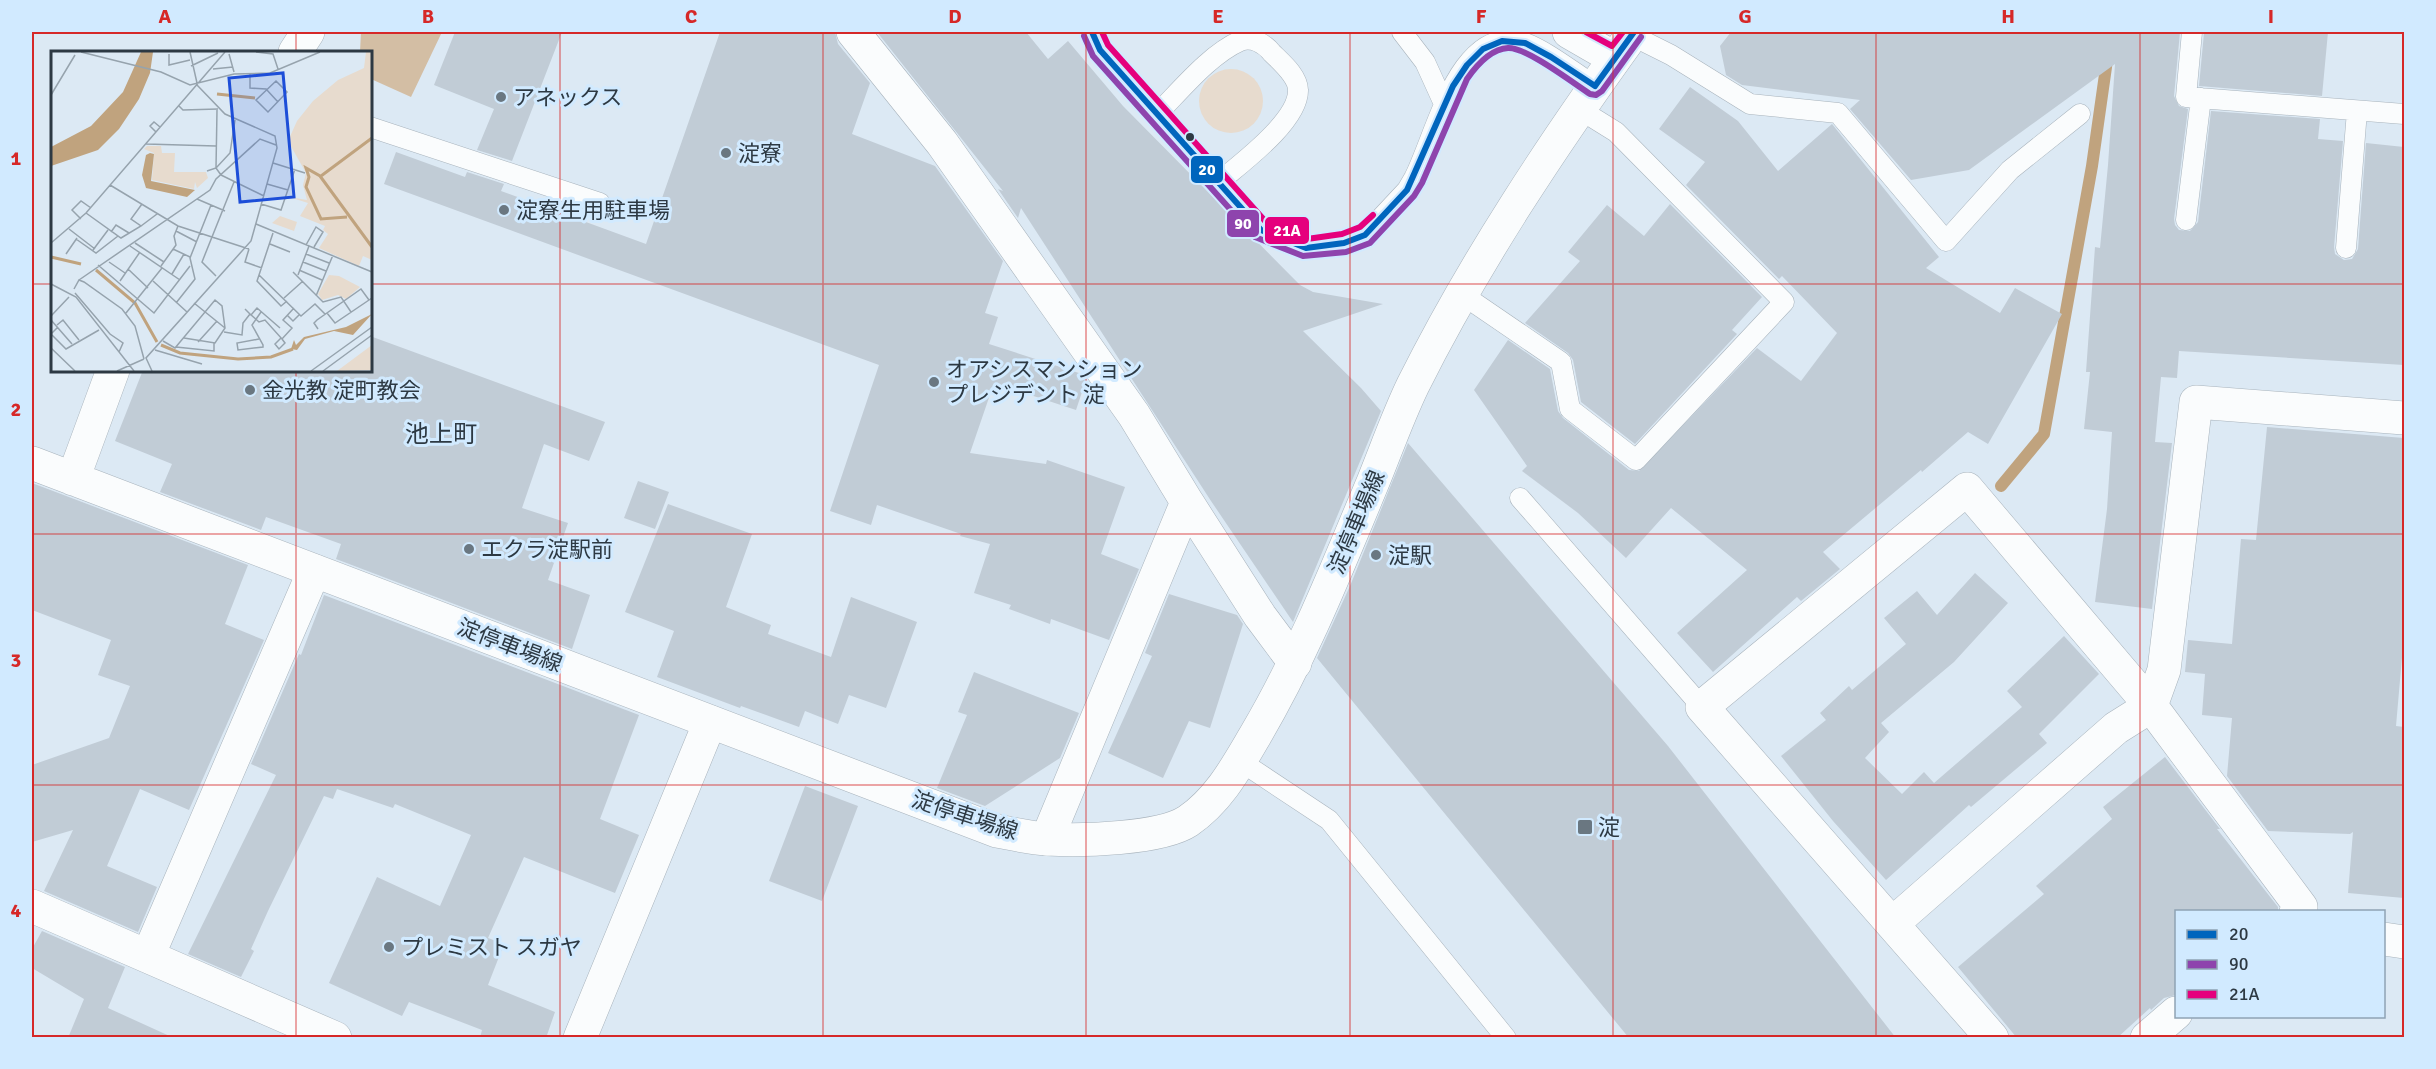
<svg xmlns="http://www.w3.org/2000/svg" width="2436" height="1069" viewBox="0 0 2436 1069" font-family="Signika,'Noto Sans JP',sans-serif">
<rect width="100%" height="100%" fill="#dce9f4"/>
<!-- green -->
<path fill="#e7dbce" d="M1199 101a32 32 0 1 1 64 0a32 32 0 1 1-64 0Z"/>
<!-- forest -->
<path fill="#d3bea4" d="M361,32H442L411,97L371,79L370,52H360Z"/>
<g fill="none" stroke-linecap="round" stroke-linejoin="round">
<!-- stream -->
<path stroke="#c0a37e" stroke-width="12" d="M2001,486L2044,434L2092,166L2111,32"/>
</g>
<!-- building -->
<path fill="#c1ccd6" d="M455,32H562L512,161L477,150L494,109L434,85Z
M720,32H835L838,44L870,83L852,134L935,166L1003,261L985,313L998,317L989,344L1082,374L1086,380L1076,410L994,383L970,453L1046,464L1047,460L1125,487L1101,554L1139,569L1109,640L1051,619L1050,624L1009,609L1011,605L974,593L990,544L960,536L961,534L877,505L871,525L830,511L879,365L384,184L396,152L465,177L467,172L504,184L501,191L646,244Z
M877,32H1026L1048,59L1068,41L1123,106L1300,285L1313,292L1383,304L1303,331L1361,388L1381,411L1293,622L1211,501L1021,208L1018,218L998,189L1003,191Z
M1731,32H2180L2174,96L2179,106L2188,109L2174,219L2175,225L2179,230L2190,231L2198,222L2211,111L2320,119L2318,139L2343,141L2334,247L2335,254L2344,260L2352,259L2358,249L2366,143L2404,147V365L2179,351L2177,378L2161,377L2155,442L2172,443L2152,609L2095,602L2107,509L2112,432L2084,429L2090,372H2086L2095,247L2100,248L2108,165L2115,64L1969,170L1911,180L1850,109L1860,100L1742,85L1726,75L1720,46Z
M2204,33L2328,32L2322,96L2199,86Z
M1690,87L1738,121L1778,171L1832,124L1939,257L1926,268L2000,313L2015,288L2062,314L1988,444L1968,432L1922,472L1921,470L1823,552L1840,569L1801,601L1797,597L1713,672L1677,633L1747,570L1671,508L1626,558L1578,513L1522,471L1527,466L1474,390L1508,340L1550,369L1558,411L1563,418L1629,470L1639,471L1757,348L1801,381L1837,333L1782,276L1779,279L1686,185L1705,162L1659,129Z
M1670,204L1762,297L1732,330L1737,334L1635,444L1581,402L1573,360L1568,353L1525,323L1580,261L1568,252L1607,205L1644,236Z
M370,336L605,422L589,461L544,444L522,508L568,523L548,580L590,595L572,649L336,559L341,544L266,517L261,530L160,492L172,464L115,441L143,370H370Z
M2267,427L2404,438V647L2403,646L2396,726L2404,727V898L2348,893L2353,832L2350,834L2268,831L2227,776L2232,718L2202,715L2205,674L2185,672L2188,640L2232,644L2241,539L2256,540Z
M1408,443L1668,746L1896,1038H1629L1317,658L1350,586Z
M638,481L669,492L655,529L624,518Z
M32,483L248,565L225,624L264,640L189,810L140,789L107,866L157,887L138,932L44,891L73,830L32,842V765L109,738L130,686L98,675L111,640L32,610Z
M668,504L752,534L726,607L771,625L768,634L831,657L851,597L917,622L886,708L849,695L838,724L805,711L799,727L741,706L740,708L657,677L674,631L625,612Z
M1975,573L2008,603L1954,662L1881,723L1889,732L1865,758L1902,794L1924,772L1934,783L2022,707L2007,691L2064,636L2099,674L2039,734L2047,743L1971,807L1969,805L1886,880L1833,821L1781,756L1826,720L1820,713L1849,686L1852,690L1906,644L1884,618L1917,591L1937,615Z
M1169,594L1237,615L1243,624L1210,728L1189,721L1163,778L1108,753L1152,656L1145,653Z
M324,595L639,715L600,819L639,835L615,893L524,857L488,938L504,944L488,985L555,1012L546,1038H480L482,1030L409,1002L402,1016L329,983L377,877L440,906L471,835L395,804L393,808L337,789L333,799L324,796L268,911L251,949L254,951L241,977L188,954L276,775L251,764L299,654L301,655Z
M974,672L1079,713L1060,758L985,806L937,788L967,715L958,712Z
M2165,757L2220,829H2217L2278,907V912H2176V995L2164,998L2151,1010L2150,1008L2117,1038H2017L1958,967L2044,894L2036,886L2112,819L2103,807Z
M805,786L858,806L822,901L769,881Z
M42,931L125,967L108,1008L174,1038H68L84,999L32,968V949Z"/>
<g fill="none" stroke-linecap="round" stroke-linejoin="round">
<!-- lane casing -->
<g stroke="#a8b3bc" stroke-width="21">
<path id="lane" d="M1092,32L1100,50L1261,230L1279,239L1306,248L1344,243L1365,235L1407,190L1414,178C1436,136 1459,21 1525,43C1545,50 1576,74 1595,86
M1402,32L1425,62L1445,106
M2192,32L2186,97L2404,114
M1631,35L1671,55L1750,104L1838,113L1946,241L2010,170L2080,114
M1157,114C1180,91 1210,54 1240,41C1252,36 1265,44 1272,53C1281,62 1298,76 1298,90C1299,121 1240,164 1219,182
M370,127L600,203
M2186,220L2201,98
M2346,248L2357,111
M1460,293L1561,362L1570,409L1636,460L1784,302L1616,132L1579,109
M1520,498L1702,707
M1240,761L1329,820L1506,1038"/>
</g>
<!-- street casing -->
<g stroke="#a8b3bc" stroke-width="34">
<path id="street" d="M853,32L942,143L1134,415L1187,502L1047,839
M1569,32L1614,58
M1187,502L1260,616L1295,663
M32,906L335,1038
M1892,924L2116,728L2151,706L2164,670L2196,402L2404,418
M2384,939L2404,942
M148,956L314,571
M580,1038L710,722
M1992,1038L1702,707L1967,489L2151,706L2301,907L2296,912
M2147,1038L2176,1013"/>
</g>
<!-- secondary casing -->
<g stroke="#a8b3bc" stroke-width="34">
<path id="secondary" d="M295,52L308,32
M32,463L997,831C1014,834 1030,838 1047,839C1080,841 1161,839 1188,821C1220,799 1237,766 1256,734C1303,654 1337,568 1373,482C1386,450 1398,416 1413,385C1475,261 1553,144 1634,32
M73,479L113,370"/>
</g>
<!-- lane -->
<use href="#lane" stroke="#fafcfd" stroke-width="20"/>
<!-- street -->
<use href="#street" stroke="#fafcfd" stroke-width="33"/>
<!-- secondary -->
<use href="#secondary" stroke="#fafcfd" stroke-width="33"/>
<!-- bus-1 casing -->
<g stroke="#d1eaff" stroke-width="10">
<path id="bus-1" d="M1092,32L1100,50L1261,230L1306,248L1344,243L1365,235L1407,190L1453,86L1467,65L1483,49L1502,41L1525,43L1551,57L1595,86
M1595,86L1634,32"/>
</g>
<!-- bus-2 casing -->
<g stroke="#d1eaff" stroke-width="10">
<path id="bus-2" d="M1084,36L1093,56L1255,237L1303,256L1346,252L1370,243L1414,196L1422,183L1467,79C1476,66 1491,49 1508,48C1526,47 1573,83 1590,94L1596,95L1602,91L1641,37"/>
</g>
<!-- bus-3 casing -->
<g stroke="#d1eaff" stroke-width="10">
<path id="bus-3" d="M1102,32L1108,45L1266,222L1307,239L1342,234L1360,227L1373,215
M1586,32L1612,46L1623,32"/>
</g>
<!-- bus-1 -->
<use href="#bus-1" stroke="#0065bd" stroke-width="6"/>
<!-- bus-2 -->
<use href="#bus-2" stroke="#8e44ad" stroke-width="6"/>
<!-- bus-3 -->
<use href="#bus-3" stroke="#e5007d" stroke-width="6"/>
</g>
<!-- grid -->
<path fill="none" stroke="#d62828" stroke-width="1.5" stroke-opacity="0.55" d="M296,32V52M560,32V1038M823,32V1038M1086,32V1038M1350,32V1038M1613,32V1038M1876,32V1038M2140,32V1038M32,284H52M370,284H2404M296,370V1038M32,534H2404M32,785H2404"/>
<!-- markers -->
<g fill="#6a7781" stroke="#d1eaff" stroke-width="2">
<circle cx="501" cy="97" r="6"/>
<circle cx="726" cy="153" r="6"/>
<circle cx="504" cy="210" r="6"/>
<circle cx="934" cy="382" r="6"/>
<circle cx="250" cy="390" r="6"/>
<circle cx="469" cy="549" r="6"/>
<circle cx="1376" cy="555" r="6"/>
<rect x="1577" y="819" width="16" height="16" rx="3"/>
<circle cx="389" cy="947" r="6"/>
</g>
<circle fill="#2d3943" stroke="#d1eaff" stroke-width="2" cx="1190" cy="137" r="5"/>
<g text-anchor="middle" stroke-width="6" stroke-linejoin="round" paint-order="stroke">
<!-- poi labels -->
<g font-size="22" fill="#2d3943" stroke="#d1eaff" text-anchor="start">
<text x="513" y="105">アネックス</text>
<text x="738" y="161">淀寮</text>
<text x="516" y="218">淀寮生用駐車場</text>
<text x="946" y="377">オアシスマンション<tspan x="946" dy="25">プレジデント 淀</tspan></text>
<text x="262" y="398">金光教 淀町教会</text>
<text x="481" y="557">エクラ淀駅前</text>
<text x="1388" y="563">淀駅</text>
<text x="1598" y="835">淀</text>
<text x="401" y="955">プレミスト スガヤ</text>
</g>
<!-- street labels -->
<g font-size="22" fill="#2d3943" stroke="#d1eaff">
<text transform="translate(1356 522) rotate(-67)" y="8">淀停車場線</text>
<text transform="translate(510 645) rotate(21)" y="8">淀停車場線</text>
<text transform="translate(965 815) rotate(18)" y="8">淀停車場線</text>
</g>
<!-- neighbourhood labels -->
<g font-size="24" fill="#2d3943" stroke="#d1eaff">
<text x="441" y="442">池上町</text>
</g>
</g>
<!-- overview -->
<g transform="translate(51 51)">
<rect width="321" height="321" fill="#dce9f4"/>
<path d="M315,1H321V209L312,205L308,215L268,197L277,183L272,179L274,175L249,165L257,152L238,146L256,149L252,134L255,122L237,90L246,70L262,50L287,29L313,17ZM96,95H110L111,102H124L123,121H155L157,127L146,137L144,131L143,138L101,129L103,102L93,98ZM229,165L246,171L243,180L221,172ZM278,224L288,225L309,236L295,248L287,244L271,249L267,243ZM321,294L320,319L286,320Z" fill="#e7dbce"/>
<path d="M90,1H102L99,22L88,48L68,78L47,99L0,115V96L40,75L72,41ZM99,102L103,103L100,130L144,139L136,146L95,137L91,124L95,104ZM321,263L302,284L283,280L254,288L246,299L240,298L243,289L245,294L253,286L295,276Z" fill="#c0a37e"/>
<path fill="none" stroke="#c0a37e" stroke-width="3" d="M166,43L204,47M270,125L321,87M296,166L270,168L255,136L258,126L255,117L269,125L321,196M0,206L30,213M45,219L84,252L106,291M110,294L129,302L187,308L220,306L242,298"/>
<path fill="none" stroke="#96a3ad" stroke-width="1.5" d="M30,1L110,21L139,34L183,23L219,22L269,1M139,1L146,32M205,1L222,3L227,18M118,3V14L139,9M178,3L183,21M140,15L167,2M162,18L182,16M199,23V37L215,38L227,51M225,30L236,41L217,61L205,49ZM0,44L24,4M128,55L132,59L167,58M105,81L99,75L103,71L109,76M95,93L165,95M222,112L254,122M156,120L165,117L166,59M170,124L165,117L179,102L184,69M170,124L213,145M216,133L237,139M59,134L127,175L198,198M146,148L174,160M210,153L230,159L244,118M35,162L70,187L90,175L80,168L91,153M30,168L21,159L30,150L40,157M205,173L321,221M90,175L106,163M18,178L44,198M125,180L146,191M60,181L65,174L78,182M222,182L206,230L230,255L236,250M25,188L45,202L67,185M0,192L35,162L174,1M84,192L113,211M219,193L239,201M255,194L265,176L272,181L263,196M79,195L129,229M122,198L139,206M198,198L194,211L211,217M42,199L57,179M15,203L26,187M255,203L278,212M58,211L74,222M252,211L275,220M47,214L103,262L139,215M110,215L125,194L123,185L127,175M77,218L97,237M248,219L271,229M242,221L272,251L290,246L300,261M121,223L133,203M208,224L250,265L264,253L274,263M247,224L258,195M165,225L151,211L183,131M28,229L159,139L165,128L209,88L225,94M69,230L89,201M102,230L136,261M0,233L25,246L83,320M23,238L28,229L33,231L71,258L84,275L93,308M24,242L59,283L72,292L68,301M265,245L282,204M233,247L252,230M125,252L144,228L139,207L160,154M143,252L174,277M75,262L111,217M276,262L284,272L321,247M199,263L208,271L214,269L231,288L241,277L232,269L243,257M200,264L206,257L229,277M236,264L242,270L249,263M0,265L18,246M0,269L21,293M6,274L12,269L28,289M7,276L0,283L15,298L48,279M267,278L263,272L266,269L310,238L318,249M173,281L191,284L192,272L199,263L194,258M230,287L224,293L228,298L234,292L231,288M208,288L186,292L187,299L212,296V294L201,274L210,261M112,290L124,297L164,249L171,255L174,277L164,292L133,287M147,291L166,270M125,296L163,300V292M0,297L24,320M104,299L151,313M66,320L93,308M101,320L95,307L200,190L226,97L224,85L174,63L146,34M260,320L321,276M272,320L321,284"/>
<path fill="#1d4ed8" fill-opacity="0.15" stroke="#1d4ed8" stroke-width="3" d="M232,22L243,146L189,151L178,27Z"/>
<rect width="321" height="321" fill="none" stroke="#2d3943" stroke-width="3"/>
</g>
<g stroke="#d1eaff" stroke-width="2">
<rect x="1190" y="155" width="34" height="29" rx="6" fill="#0065bd"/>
<rect x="1226" y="209" width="34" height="29" rx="6" fill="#8e44ad"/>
<rect x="1264" y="216" width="46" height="29" rx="6" fill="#e5007d"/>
</g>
<g font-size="16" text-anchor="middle" font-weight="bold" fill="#fff">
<text x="1207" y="175">20</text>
<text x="1243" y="229">90</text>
<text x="1287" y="236">21A</text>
</g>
<!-- border -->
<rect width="2436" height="1069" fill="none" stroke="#d1eaff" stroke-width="66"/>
<!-- legend -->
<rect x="2175" y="910" width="210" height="108" fill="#d1eaff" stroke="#8fa3b4" stroke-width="1.5"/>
<rect x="2187" y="930" width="30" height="9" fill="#0065bd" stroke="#8fa3b4" stroke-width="1.5"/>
<text x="2229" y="940" font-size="18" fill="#2d3943">20</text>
<rect x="2187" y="960" width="30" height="9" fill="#8e44ad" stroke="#8fa3b4" stroke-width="1.5"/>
<text x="2229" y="970" font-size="18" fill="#2d3943">90</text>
<rect x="2187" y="990" width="30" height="9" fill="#e5007d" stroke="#8fa3b4" stroke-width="1.5"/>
<text x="2229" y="1000" font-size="18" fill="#2d3943">21A</text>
<rect x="33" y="33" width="2370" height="1003" fill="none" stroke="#d62828" stroke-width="2"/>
<g font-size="20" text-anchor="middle" font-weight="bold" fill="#d62828">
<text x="165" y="23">A</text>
<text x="428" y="23">B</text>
<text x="691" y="23">C</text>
<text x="955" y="23">D</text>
<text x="1218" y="23">E</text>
<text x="1481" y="23">F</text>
<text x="1745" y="23">G</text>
<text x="2008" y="23">H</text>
<text x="2271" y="23">I</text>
<text x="16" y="165">1</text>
<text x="16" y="416">2</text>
<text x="16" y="667">3</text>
<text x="16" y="917">4</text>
</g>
</svg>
